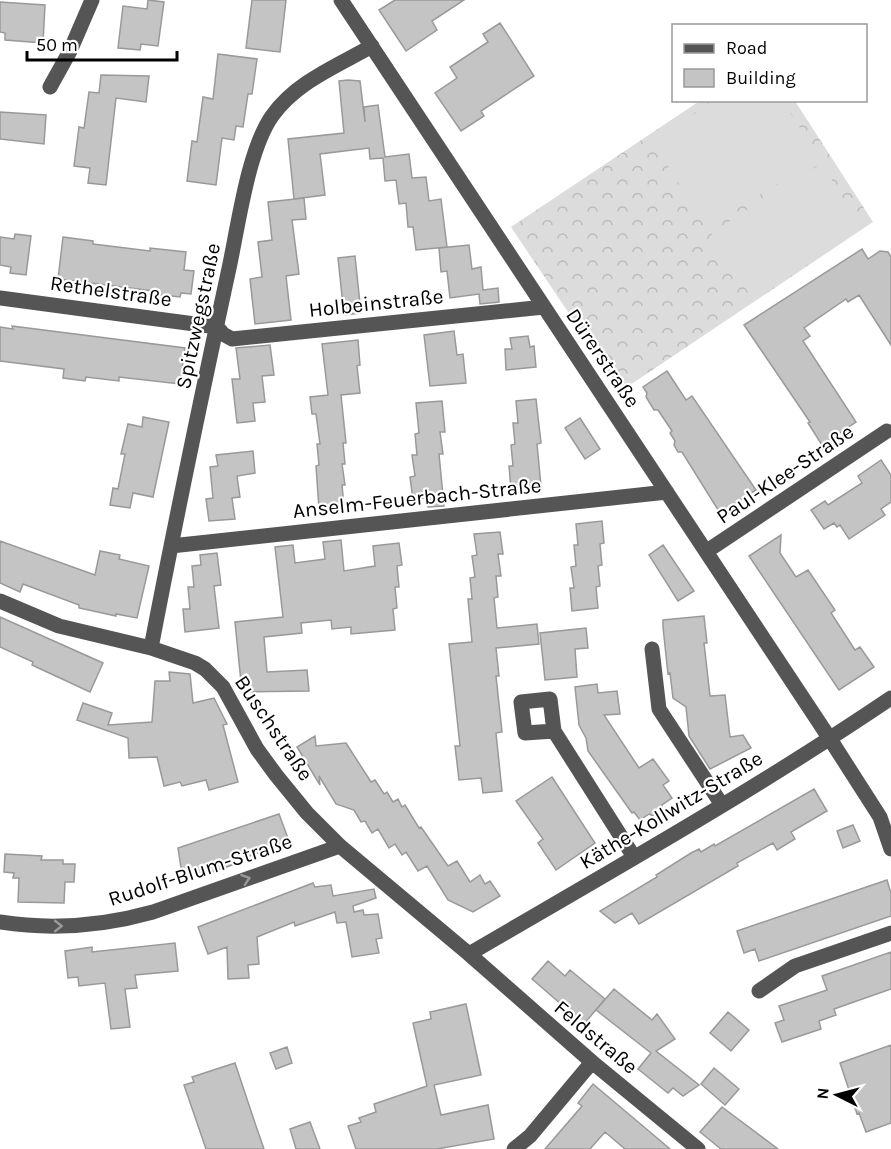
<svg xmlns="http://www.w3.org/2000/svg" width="891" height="1149" viewBox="0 0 891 1149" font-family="Karla,sans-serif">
<defs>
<pattern id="forest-crowns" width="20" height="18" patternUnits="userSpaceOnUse" patternTransform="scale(1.5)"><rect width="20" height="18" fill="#dcdcdc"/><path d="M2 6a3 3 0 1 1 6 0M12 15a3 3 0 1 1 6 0" fill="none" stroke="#bbb"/></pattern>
</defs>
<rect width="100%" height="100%" fill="#fff"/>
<!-- forest -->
<path fill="url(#forest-crowns)" d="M701,100L795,101L873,222L621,391L511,227Z"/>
<!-- pitch -->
<path fill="#dcdcdc" d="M716,100L783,101L819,158L706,228L652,140Z
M822,163L861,228L754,301L711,233Z"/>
<!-- building -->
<path fill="#c4c4c4" stroke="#999" stroke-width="1.5" d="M148,0L164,2L158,46L141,44L140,50L118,48L123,6L147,9Z
M252,0H286L280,52L246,48Z
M395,0H464L432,21L437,30L406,51L379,10Z
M0,2L45,5L43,43L5,40V33L0,32Z
M500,23L534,76L481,111L484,116L461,131L435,93L457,78L450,67L488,42L483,34Z
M218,54L257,59L252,94H248L243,127L236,126L234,140L222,138L216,185L187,181L192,141L197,142L203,97L213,99Z
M101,75L149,76L146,102L116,98L106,185L88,183L90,168L74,166L79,127L84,128L89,92L99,93Z
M348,80L360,81L365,122L364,107L378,105L385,157L409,154L412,178L426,177L429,201L441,199L447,247L416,250L413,227H408L406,203L399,204L396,180L385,181L383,158L370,159L369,148L320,154L325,195L294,199L288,139L344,133L339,81Z
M0,112L46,115L44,144L0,139Z
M304,198L306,219L292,220L299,274L286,276L291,320L255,324L250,279L262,277L258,242L272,240L268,202Z
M15,234L31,236L26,275L10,273L11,267L0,265V237L14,239Z
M63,237L93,241V244L150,251V248L186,252L184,270L194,271L191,294L181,293L180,297L153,294V291L58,279Z
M469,245L472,269L481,267L483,290L498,288L499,302L480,304L479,294L450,298L447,271L441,272L439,248Z
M862,249L868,259L880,251L888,252L891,257V345L859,295L848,302L846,299L804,328L810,336L803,341L856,422L822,445L808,423L810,422L744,325Z
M355,256L361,313L344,315L338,258Z
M12,326L185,348L180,384L119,377V381L86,377L85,381L63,378L64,369L0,361V327L13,329Z
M454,331L457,355L463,354L466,383L430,386L424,335Z
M528,336L530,347L534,346L536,367L506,370L505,349H512L510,338Z
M358,340L360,365L357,366L360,393L341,395L346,443H343L345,464H342L345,485H342L344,506L319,509L316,466L319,465L317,444H320L316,414H312L310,397L328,395L322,344Z
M270,345L274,375L262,376L265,402L253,403L255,421L237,423L232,379H240L236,348Z
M667,371L686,400L692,396L756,490L720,513L682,452H678L674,445L675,441L670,433L672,431L658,410H654L646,397L647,393L643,387Z
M536,399L541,443L537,444L541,486L511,489L509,466H513L511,445L515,444L513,423H518L516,401Z
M442,401L445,432H440L443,454H439L444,506L428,507L426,498L413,500L410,477L415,476L412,455H417L415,434L419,433L416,403Z
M143,417L169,422L153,497L133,493L130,508L110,505L113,488L118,489L125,454H121L128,424L142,427Z
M580,418L600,449L585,459L565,428Z
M253,451L255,473L237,476L240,497L232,498L235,519L209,521L206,499L213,498L210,467L218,466L216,455Z
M881,460L891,475V502L881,509L885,515L849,539L840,525L837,527L834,523L824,529L811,510L825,501L828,505L862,483L858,476Z
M602,521L604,543L600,544L602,565L598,566L600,586L596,587L598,608L572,611L570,588H574L571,567L576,566L574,545H578L576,524Z
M500,532L503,554H498L501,576H496L498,597L494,598L497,628L537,624L539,644L496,648L499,676H496L502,732L496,733L502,791L483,793L481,778L459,780L455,746H460L449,644L472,642L468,599H472L470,578L475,577L472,556L477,555L474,534Z
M781,535L780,553L796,577L808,570L835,610L831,613L855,650L860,647L874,667L839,690L749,556Z
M341,540L344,571L375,566L373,546L399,543L402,565L397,566L399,587H395L397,608L393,609L395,630L351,634V627L332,629L331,620L301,623L302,633L264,637L267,672L307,670L309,691L242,692L235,622L283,617L275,547L293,545L295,563L325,559L323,542Z
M0,541L95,575L100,551L120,555L119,559L149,566L137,618L116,614V616L79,608V605L23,584L20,592L0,583Z
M663,545L694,591L678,601L649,555Z
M217,553L221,585L214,586L219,628L185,632L183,609H190L188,587H194L192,566L201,565L200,555Z
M704,616L707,643H704L710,696L725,695L730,737L743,735L751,748L710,769L689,736L686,707L673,698L670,673L668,674L663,627V620Z
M0,617L103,663L90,692L32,665L33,662L0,647Z
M586,628L588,648L575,649L577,677L545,680L540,633Z
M169,672L190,674L193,703L214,698L227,724L223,725L238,782L209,790L206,780L182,786L180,782L164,786L157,757L129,758L128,738L77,720L83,703L112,713L108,725L152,722L155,681H170Z
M597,684L598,693L617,691L620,714L604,715L639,768L653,759L669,781L663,785L672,798L662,805V811L653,816L649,814L640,820L634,812L632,813L588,751L586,738L579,725L575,687Z
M315,736L316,746L346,743L371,782L375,780L384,794L387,792L393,802L398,799L402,807L405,805L419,828L421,827L448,866L457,861L470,882L480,875L485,884L490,881L500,896L473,912L448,900L427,866L418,871L406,852L402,855L395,844L389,848L378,829L372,833L365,821L361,822L354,810L336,804L319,776L320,785L297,747Z
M552,777L595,843L556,870L538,843L543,839L516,801Z
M814,789L827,811L791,832L795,839L777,850L773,843L737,863L738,866L639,924L632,913L615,923L600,911L657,877L656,875L691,853L699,849L701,852L714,844L715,846Z
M279,814L289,841L234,862L235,864L197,877L195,870L182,874L178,848Z
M853,825L860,841L843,848L837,831Z
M5,854L42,856L41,860H63V864H75L74,882H65L64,903L18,902L19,878H13L14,873L4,872Z
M887,880L891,893V916L759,961L755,949L744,953L737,931Z
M313,883L315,887L331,885L333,896L374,889L376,898L353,906L354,912L363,910L364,915L378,914L382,938L376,939L379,953L352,957L346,922L337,923L335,912L295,926L294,922L257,937L259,964L248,965L249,978L228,979L227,947L208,954L198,927Z
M175,943L178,971L135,975L137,988L125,989L130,1027L111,1029L105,983L79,986L78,977L68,978L65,951L92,947V952Z
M891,952V989L834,1009L836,1015L819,1021L821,1029L782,1042L775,1023L784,1020L779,1006L827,990L822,976Z
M548,961L565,976L570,970L605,999L584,1024L532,979Z
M614,989L652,1020L657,1014L675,1039L656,1051L699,1085L683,1096L673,1088L668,1093L638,1069L651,1053L596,1010Z
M466,1004L481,1075L434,1085L441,1115L488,1105L494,1139L437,1149H356L348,1126L361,1122L359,1118L376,1112L374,1104L427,1086L413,1023L431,1019L430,1012Z
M728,1012L749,1030L731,1051L710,1033Z
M891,1045V1123L866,1132L859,1113L857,1114L840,1063Z
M287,1047L292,1063L276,1069L270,1053Z
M235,1063L256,1126L264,1149H206L184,1085L194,1082L192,1077Z
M714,1068L739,1089L725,1105L701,1084Z
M593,1084L650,1132L670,1149H625L605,1132L590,1149H545L582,1106L578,1103Z
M722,1107L778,1149H721L700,1132Z
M310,1122L320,1149H296L290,1129Z"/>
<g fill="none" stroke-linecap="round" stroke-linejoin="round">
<!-- minor -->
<path stroke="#555" stroke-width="15" d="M341,0L830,739L880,817L891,849
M50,87L70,51L92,0
M0,298L217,327L223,334L232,339L544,307
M171,546L667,492
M707,551L887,431
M0,601L59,626L151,648L195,663L205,669L223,687L257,749L276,775L307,813L340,846L469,954L592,1062L698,1149
M151,648C175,523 201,398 228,273C238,229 247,152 272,116C296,82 337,66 372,46
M652,649L659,709L722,805
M554,731L525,733L521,702L550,699L554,731L634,857
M0,922C51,930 103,926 153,912L340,846
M469,954C611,871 755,790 891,698
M759,991L795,966L891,933
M514,1149L530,1136L592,1062"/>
</g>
<!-- one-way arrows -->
<defs><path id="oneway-chevron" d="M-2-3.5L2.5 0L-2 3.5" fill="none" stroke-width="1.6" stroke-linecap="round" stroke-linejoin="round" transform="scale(1.5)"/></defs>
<g stroke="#999">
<use href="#oneway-chevron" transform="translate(246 879) rotate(-19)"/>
<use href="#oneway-chevron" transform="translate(58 926)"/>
</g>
<g text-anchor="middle" stroke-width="4.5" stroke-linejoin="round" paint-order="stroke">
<!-- street labels -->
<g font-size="21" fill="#000" stroke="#fff">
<text transform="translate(111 291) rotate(8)" y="7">Rethelstraße</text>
<text transform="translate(376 303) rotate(-6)" y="7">Holbeinstraße</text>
<text transform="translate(198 316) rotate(-78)" y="7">Spitzwegstraße</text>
<text transform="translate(603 358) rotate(56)" y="7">Dürerstraße</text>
<text transform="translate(785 474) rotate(-34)" y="7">Paul-Klee-Straße</text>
<text transform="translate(417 498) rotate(-6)" y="7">Anselm-Feuerbach-Straße</text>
<text transform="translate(274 728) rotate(56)" y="7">Buschstraße</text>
<text transform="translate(671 810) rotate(-31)" y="7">Käthe-Kollwitz-Straße</text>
<text transform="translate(200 870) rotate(-18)" y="7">Rudolf-Blum-Straße</text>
<text transform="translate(596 1037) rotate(40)" y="7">Feldstraße</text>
</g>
</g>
<!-- legend -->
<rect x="672" y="24" width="195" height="78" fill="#ffffff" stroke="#999999" stroke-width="1.5"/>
<rect x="684" y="44" width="30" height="9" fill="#555555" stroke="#999999" stroke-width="1.5"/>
<text x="726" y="54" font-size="18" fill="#000000">Road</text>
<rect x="684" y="69" width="30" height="18" fill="#c4c4c4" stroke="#999999" stroke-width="1.5"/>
<text x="726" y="84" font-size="18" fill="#000000">Building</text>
<!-- north arrow -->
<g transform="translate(837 1095) rotate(276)" stroke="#ffffff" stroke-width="4.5" paint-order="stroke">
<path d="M0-4.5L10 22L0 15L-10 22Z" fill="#000000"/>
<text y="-9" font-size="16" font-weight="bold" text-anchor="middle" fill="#000000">N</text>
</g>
<!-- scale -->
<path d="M27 51v9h150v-9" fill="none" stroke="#000000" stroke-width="3"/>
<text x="36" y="51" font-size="18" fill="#000000" stroke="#ffffff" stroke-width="4.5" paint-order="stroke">50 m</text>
</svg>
